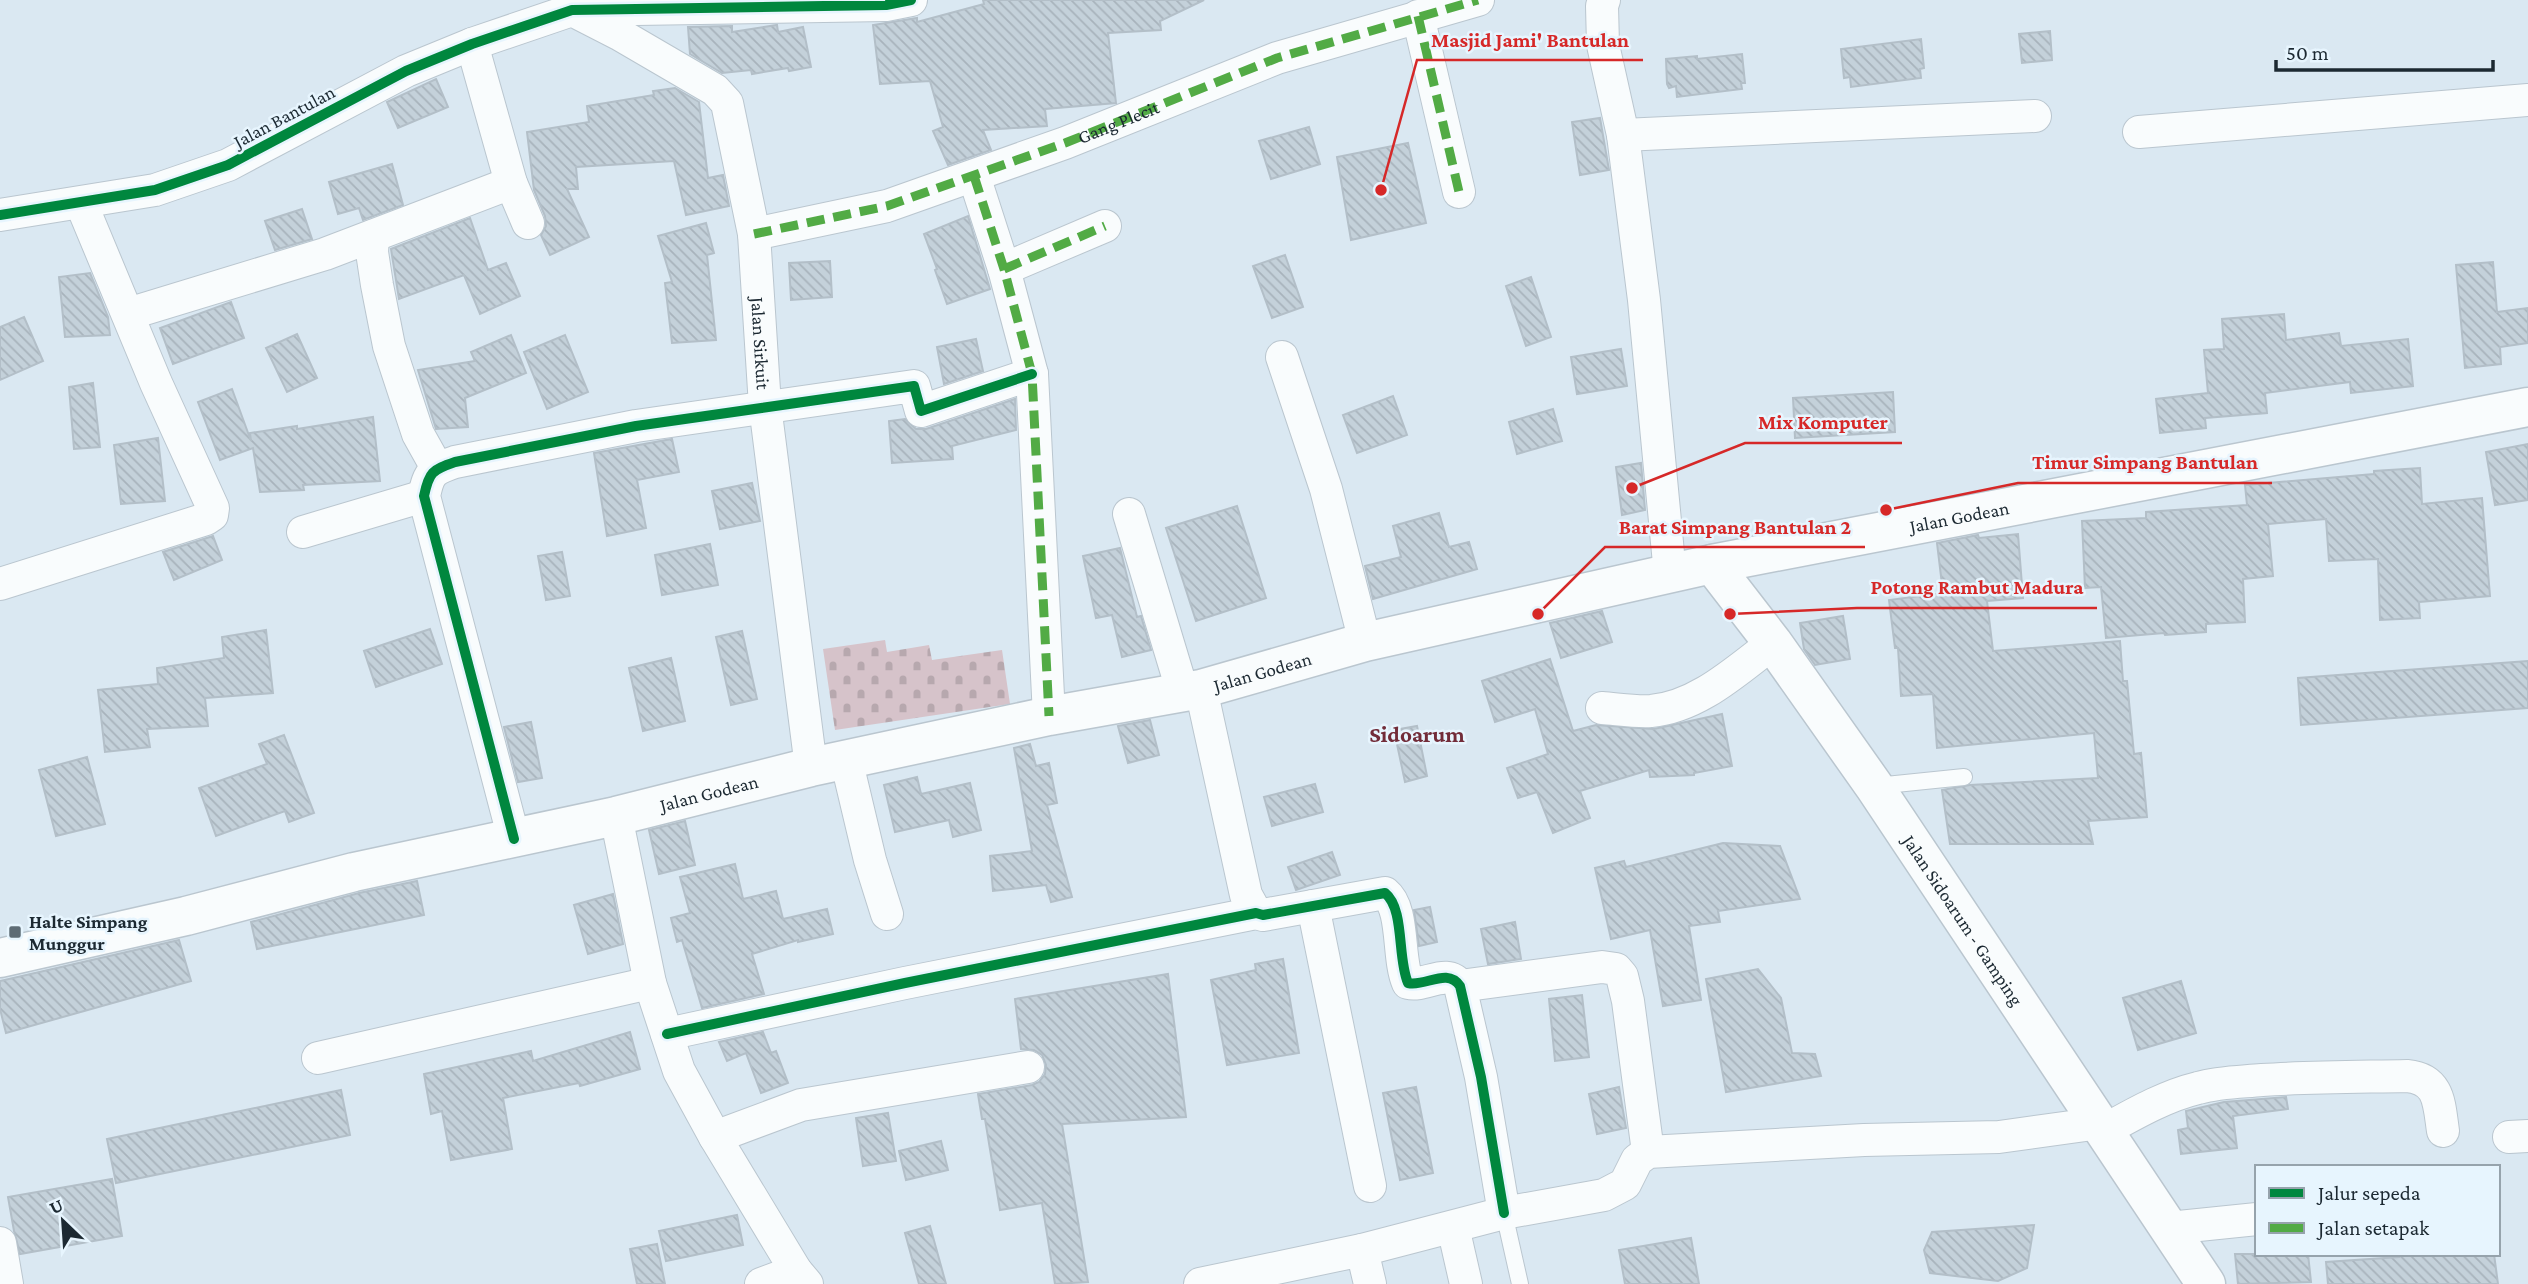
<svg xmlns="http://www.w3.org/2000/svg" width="2528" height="1284" viewBox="0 0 2528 1284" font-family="'Crimson Pro',serif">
<defs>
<pattern id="cemetery-stones" width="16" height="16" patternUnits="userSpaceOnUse" patternTransform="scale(1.75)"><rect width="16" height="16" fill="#d6c3ca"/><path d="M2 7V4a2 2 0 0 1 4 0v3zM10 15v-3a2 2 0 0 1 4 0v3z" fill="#b7a8ae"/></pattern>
<pattern id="building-back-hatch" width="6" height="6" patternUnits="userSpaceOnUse" patternTransform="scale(1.75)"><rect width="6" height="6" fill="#c4d1da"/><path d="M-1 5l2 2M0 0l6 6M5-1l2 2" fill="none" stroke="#a8b3bc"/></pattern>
</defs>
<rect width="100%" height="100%" fill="#dae8f2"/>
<!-- cemetery -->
<path fill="url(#cemetery-stones)" d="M885,640L887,652L929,645L932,660L1002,650L1010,704L835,730L823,649Z"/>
<!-- building -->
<path fill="url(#building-back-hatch)" stroke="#b3bfc8" stroke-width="2" d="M983,0H1204L1160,21L1161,30L1108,33L1116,103L1045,109L1047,126L983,130L991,150L948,165L933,131L943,127L930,81L880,84L873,25L917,18V22L984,4Z
M777,25L778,32L803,27L811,67L789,71L788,68L752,74L751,70L722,73L690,54L688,27L732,26V32Z
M2050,31L2052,60L2022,63L2019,34Z
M1921,39L1924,68L1920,69L1921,78L1851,87L1850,77L1844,78L1841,49Z
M1742,54L1745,83H1741L1742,89L1677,97L1676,86L1669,88L1667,84L1666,59L1697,56V59Z
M436,79L448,107L398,128L387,102Z
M675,88L699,102L708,178L723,175L729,206L686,215L674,161L576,167L578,189H567L589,237L550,255L541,235L546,226L545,216L534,190L527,132L589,122L587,106L654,95L653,91Z
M1600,118L1609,170L1580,175L1572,122Z
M1309,127L1320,164L1271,179L1259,141Z
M1408,143L1426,223L1351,240L1337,157Z
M392,164L403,205L363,220L359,208L338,214L329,182Z
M302,209L312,239L275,250L265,221Z
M968,216L990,289L947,304L935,270L937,269L924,234Z
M470,218L488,270L506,263L520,296L480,314L464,275L399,299L391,249Z
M706,223L714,253L707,255L716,340L672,343L665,283L672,282L658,236Z
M1285,255L1303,307L1272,318L1253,266Z
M830,261L832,297L791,300L789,263Z
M2493,262L2497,312L2528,308V343L2500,347L2501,364L2465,368L2456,265Z
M90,273L108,317L110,335L65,337L59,277Z
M1531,277L1551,337L1526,346L1506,286Z
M231,302L244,338L173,364L160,328Z
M2284,314L2286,340L2339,333L2341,346L2408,339L2413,386L2351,393L2350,382L2265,393L2267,413L2205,418L2206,428L2160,433L2156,399L2208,393L2204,350L2224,349L2222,319Z
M24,317L43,361L0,380V327Z
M297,334L317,378L287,392L266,348Z
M511,335L526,373L465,398L468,427L436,429L418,370L475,361L471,352Z
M565,335L588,392L547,409L524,352Z
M976,339L983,371L944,384L937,347Z
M1621,349L1627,386L1577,394L1571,357Z
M93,383L100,447L74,449L69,387Z
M232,389L251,441L250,433L297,426V429L373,417L380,481L303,485L304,490L260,492L253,448L220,460L198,402Z
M1893,392L1895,432L1795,438L1793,398Z
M1393,396L1407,435L1357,453L1343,415Z
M1015,399L1016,430L952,446L953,459L892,463L889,421L905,419L916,429H926Z
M1553,409L1562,441L1517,454L1509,422Z
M158,438L165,501L121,504L114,445Z
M672,439L679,472L637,480L646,528L607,536L594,453Z
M2528,444V500L2495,505L2486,452Z
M1641,463L1645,510L1622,515L1616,467Z
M2420,468L2422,504L2482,498L2490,596L2419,602L2420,618L2380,620L2378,559L2329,561L2326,519L2268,524L2273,576L2243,579L2245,622L2206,624V632L2165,635L2164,633L2106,638L2101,587L2085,588L2082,521L2146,518V512L2247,505L2245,485L2374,474V471Z
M752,483L760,521L720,529L712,491Z
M1237,506L1266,598L1196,621L1166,528Z
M1439,513L1449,547L1469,542L1477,569L1373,599L1365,566L1401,557L1393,526Z
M2018,534L2023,598L1987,601L1993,651L2120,641L2123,681H2127L2134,754L2141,753L2147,817L2088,821L2093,844H1950L1942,790L1970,785L2098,778L2094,733L1937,748L1933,694L1901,696L1898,648H1895L1889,600L1943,593L1937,543L1978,535L1979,538Z
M213,536L222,560L174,580L163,552Z
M710,544L718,585L662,595L655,555Z
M1120,548L1137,617L1141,616L1151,650L1122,657L1112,615L1096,618L1083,556Z
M562,552L570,596L546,600L538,556Z
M1602,611L1612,642L1561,658L1550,623Z
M1843,616L1850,659L1815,665L1804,649L1800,623Z
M430,629L442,664L376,687L364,651Z
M266,630L273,693L205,698L208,726L147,729L150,747L105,752L98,690L158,684L157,668L224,658L222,637Z
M742,631L757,699L731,705L716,637Z
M671,658L685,721L643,731L629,668Z
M1550,659L1573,731L1596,725L1654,729L1722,714L1732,766L1694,773V775L1650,777L1649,770L1580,791L1590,818L1553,833L1537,792L1518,798L1507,768L1548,754L1535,709L1495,722L1482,681Z
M2528,661V708L2301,725L2298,678Z
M1150,720L1159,755L1128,763L1118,726Z
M531,722L542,778L518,782L504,727Z
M1417,726L1427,776L1405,782L1394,730Z
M284,735L314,813L289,822L285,811L216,836L199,788L267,764L259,744Z
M1030,744L1036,766L1049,763L1057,803L1047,805L1072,897L1051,902L1046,885L993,891L990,856L1032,851L1014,748Z
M87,757L105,824L56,836L39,770Z
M917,777L921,794L970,783L981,830L953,837L949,820L895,832L884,785Z
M1315,784L1323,812L1272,826L1264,797Z
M685,821L695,865L659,874L649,830Z
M1723,843L1780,846L1800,899L1718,911L1720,922L1689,926L1701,1000L1663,1006L1650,930L1611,939L1595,868L1624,861L1626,867Z
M1332,852L1340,875L1296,890L1288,867Z
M735,864L743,899L776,891L783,919L827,909L833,934L798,942V940L752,954L764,994L702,1008L682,940L677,942L671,918L690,913L680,877Z
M417,881L424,915L257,949L251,922L359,893Z
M613,894L623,944L588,954L574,905Z
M1430,907L1437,942L1419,946L1414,910Z
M1515,922L1521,959L1488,964L1481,929Z
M179,940L191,981L6,1033L0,1009V981Z
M1283,959L1299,1053L1227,1065L1211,980L1256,970L1255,964Z
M1758,969L1781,998L1792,1053L1815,1054L1821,1076L1726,1092L1706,979Z
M1168,974L1186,1117L1062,1124L1088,1282L1055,1284L1042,1203L1000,1210L985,1119H982L978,1094L1032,1085L1039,1082L1045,1074L1046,1065L1042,1055L1034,1050L1021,1049L1015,999Z
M2181,981L2196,1033L2138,1050L2123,998Z
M1582,995L1589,1057L1555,1061L1549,999Z
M630,1032L640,1069L580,1086L579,1083L503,1098L512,1149L451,1160L442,1111L431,1114L424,1074L531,1051L533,1061Z
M763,1032L771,1053L776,1051L788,1083L761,1093L746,1053L727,1061L719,1042Z
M1416,1087L1433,1173L1400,1180L1383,1093Z
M1619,1087L1626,1128L1597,1134L1589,1094Z
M341,1090L350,1135L116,1183L107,1139Z
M2286,1097L2288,1109L2233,1116L2237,1148L2181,1154L2178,1130L2188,1128L2186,1111L2224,1102Z
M888,1113L896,1161L863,1166L856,1118Z
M941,1141L948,1170L906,1180L899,1151Z
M112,1179L122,1236L20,1254L14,1231L8,1197Z
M737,1215L743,1245L666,1261L659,1231Z
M2034,1225L2027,1268L1998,1281L1930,1273L1924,1250L1932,1232Z
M930,1226L946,1284H919L905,1233Z
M1691,1238L1699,1284H1625L1619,1250Z
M657,1244L665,1284H637L630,1249Z
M2235,1254H2308L2311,1282L2238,1284Z
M2398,1254H2494L2498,1284H2328L2326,1262L2399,1257Z"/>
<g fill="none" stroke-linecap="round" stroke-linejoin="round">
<!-- lane casing -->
<g stroke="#bac6cf" stroke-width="18">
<path id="lane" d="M1876,786L1964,777
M1504,1213L1520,1284"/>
</g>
<!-- street casing -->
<g stroke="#bac6cf" stroke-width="34">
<g id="street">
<path d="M1604,0L1602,6L1603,45L1623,135L1644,300L1670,574"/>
<path id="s1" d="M580,14L619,34L715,90L727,103L754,234L765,406L811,767"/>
<path d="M1418,16L1459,192"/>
<path d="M472,44L511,183L528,223"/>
<path d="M2139,132L2528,100"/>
<path d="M1623,135L2035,116"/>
<path d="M974,176L1004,269L1032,374L1049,716"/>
<path d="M0,215L155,190L228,165L406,71L472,44L572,10L886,5L911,0"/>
<path d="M754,234L887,206L1065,143L1277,58L1478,0"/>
<path d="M373,236L372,252L377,285L389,346L418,434L437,468"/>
<path d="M1004,269L1105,226"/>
<path d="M128,314L325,254L511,183"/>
<path d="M1282,357L1326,489L1365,642"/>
<path d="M1129,514L1183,693"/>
<path d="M303,532L424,496"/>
<path d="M0,584L206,519L212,515L213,508L156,383L81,203"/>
<path d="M1201,689L1246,895L1256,913"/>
<path d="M1602,708C1617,709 1635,712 1651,711C1698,707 1737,670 1773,643"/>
<path d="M846,759L870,860L887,914"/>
<path d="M616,816L650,983L679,1071L715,1137L796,1271L807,1284"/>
<path d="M514,839L424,496C429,472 432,470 455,462L636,426L914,386L921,411L1032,374"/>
<path d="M1313,906L1370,1186"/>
<path d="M1460,986L1602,967L1616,969L1622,976L1628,1001L1648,1152"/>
<path d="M667,1034L905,983L1256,913L1263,915L1385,893C1405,909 1397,958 1408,983C1426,987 1447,967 1460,986L1481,1077L1504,1213"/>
<path d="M318,1058L650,983"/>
<path d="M2105,1130C2134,1114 2165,1096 2198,1088C2219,1082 2240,1082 2262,1080C2310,1077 2358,1077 2407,1076C2440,1079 2439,1104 2443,1131"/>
<path d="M715,1137L801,1105L1028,1067"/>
<path d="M2509,1137L2528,1136"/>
<path d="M1453,1227L1466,1284"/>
<path d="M2169,1228L2257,1219"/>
<path d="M0,1243L7,1284"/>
<path d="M1362,1250L1370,1284"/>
<path d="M761,1284L796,1271"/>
<path d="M1200,1284L1362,1250L1504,1213L1604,1195L1625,1184L1637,1160L1648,1152L1864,1140L1999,1137L2100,1123"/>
</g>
</g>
<!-- secondary casing -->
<g stroke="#bac6cf" stroke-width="41">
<g id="secondary">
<path id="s2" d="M1712,564L1773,643L1874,786L2206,1284"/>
</g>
</g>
<!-- primary casing -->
<g stroke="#bac6cf" stroke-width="41">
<g id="primary">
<path id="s3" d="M0,958L186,916L354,872L616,816L811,767L1049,716L1201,689L1365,642L1712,564L2528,407"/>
</g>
</g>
<!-- lane -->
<use href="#lane" stroke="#f9fcfd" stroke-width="16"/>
<!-- street -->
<use href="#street" stroke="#f9fcfd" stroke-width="32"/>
<!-- secondary -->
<use href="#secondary" stroke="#f9fcfd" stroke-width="38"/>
<!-- primary -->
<use href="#primary" stroke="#f9fcfd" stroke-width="38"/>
<!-- quiet -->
<g stroke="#52ab45" stroke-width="9" stroke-dasharray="18 9" stroke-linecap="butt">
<path d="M1418,16L1459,192"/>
<path d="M974,176L1004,269L1032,374L1049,716"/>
<path id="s4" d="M754,234L887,206L1065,143L1277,58L1478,0"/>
<path d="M1004,269L1105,226"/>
</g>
<!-- cycleway casing -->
<g stroke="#e7f5fe" stroke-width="15">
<path id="cycleway" d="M0,215L155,190L228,165L406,71L472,44L572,10L886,5L911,0
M514,839L424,496C429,472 432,470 455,462L636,426L914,386L921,411L1032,374
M667,1034L905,983L1256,913L1263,915L1385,893C1405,909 1397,958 1408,983C1426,987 1447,967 1460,986L1481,1077L1504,1213"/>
</g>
<!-- cycleway -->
<use href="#cycleway" stroke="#00873e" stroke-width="10"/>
</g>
<!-- markers -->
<rect fill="#5e6c75" stroke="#e7f5fe" stroke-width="2.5" x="8" y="925" width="14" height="14" rx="3.5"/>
<g text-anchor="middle" stroke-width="5" stroke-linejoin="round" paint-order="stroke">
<!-- street labels -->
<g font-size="19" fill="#1c2932" stroke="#e7f5fe">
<text transform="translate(284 116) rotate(-28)" y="7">Jalan Bantulan</text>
<text dy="7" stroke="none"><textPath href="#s4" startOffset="382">Gang Plecit</textPath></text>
<text dy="7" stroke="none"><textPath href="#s1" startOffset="416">Jalan Sirkuit</textPath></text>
<text dy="7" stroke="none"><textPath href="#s3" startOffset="2009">Jalan Godean</textPath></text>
<text dy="7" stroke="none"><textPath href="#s3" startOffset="1295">Jalan Godean</textPath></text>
<text dy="7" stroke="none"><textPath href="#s3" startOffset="728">Jalan Godean</textPath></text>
<text dy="7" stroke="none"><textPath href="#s2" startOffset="436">Jalan Sidoarum - Gamping</textPath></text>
</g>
<!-- poi labels -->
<g font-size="19" font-weight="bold" fill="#1c2932" stroke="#e7f5fe" text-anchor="start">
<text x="29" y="928">Halte Simpang<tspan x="29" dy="22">Munggur</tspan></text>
</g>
<!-- quarter labels -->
<g font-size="23" font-weight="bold" fill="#722c39" stroke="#e7f5fe">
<text x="1417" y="742">Sidoarum</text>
</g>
</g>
<!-- callouts -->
<path fill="none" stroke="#d62828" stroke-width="2.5" d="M1381 190L1417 60H1643M1632 488L1745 443H1902M1886 510L2018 483H2272M1538 614L1605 547H1865M1730 614L1857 608H2097"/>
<g fill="#d62828" stroke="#e7f5fe" stroke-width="2.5">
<circle cx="1381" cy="190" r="7"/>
<circle cx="1632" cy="488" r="7"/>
<circle cx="1886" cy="510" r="7"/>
<circle cx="1538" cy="614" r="7"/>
<circle cx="1730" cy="614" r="7"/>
</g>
<g font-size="21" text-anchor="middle" font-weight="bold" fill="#d62828" stroke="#e7f5fe" stroke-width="5" stroke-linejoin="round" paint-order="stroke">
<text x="1530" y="47">Masjid Jami' Bantulan</text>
<text x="1823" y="429">Mix Komputer</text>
<text x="2145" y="469">Timur Simpang Bantulan</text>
<text x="1735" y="534">Barat Simpang Bantulan 2</text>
<text x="1977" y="594">Potong Rambut Madura</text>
</g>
<!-- legend -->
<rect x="2255" y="1165" width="245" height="91" fill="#e7f5fe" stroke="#96a3ac" stroke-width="2"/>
<rect x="2269" y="1188" width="35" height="10" fill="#00873e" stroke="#96a3ac" stroke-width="2"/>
<text x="2318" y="1200" font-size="21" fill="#1c2932">Jalur sepeda</text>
<rect x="2269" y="1223" width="35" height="10" fill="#52ab45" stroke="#96a3ac" stroke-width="2"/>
<text x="2318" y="1235" font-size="21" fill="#1c2932">Jalan setapak</text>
<!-- north arrow -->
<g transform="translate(63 1221) rotate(335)" stroke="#e7f5fe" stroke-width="5" paint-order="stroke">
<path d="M0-5L12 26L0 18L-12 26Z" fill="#1c2932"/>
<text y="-10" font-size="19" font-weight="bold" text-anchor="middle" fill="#1c2932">U</text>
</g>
<!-- scale -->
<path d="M2276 60v10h217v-10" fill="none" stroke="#1c2932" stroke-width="3.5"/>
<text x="2286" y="60" font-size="21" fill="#1c2932" stroke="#e7f5fe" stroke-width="5" paint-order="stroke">50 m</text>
</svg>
